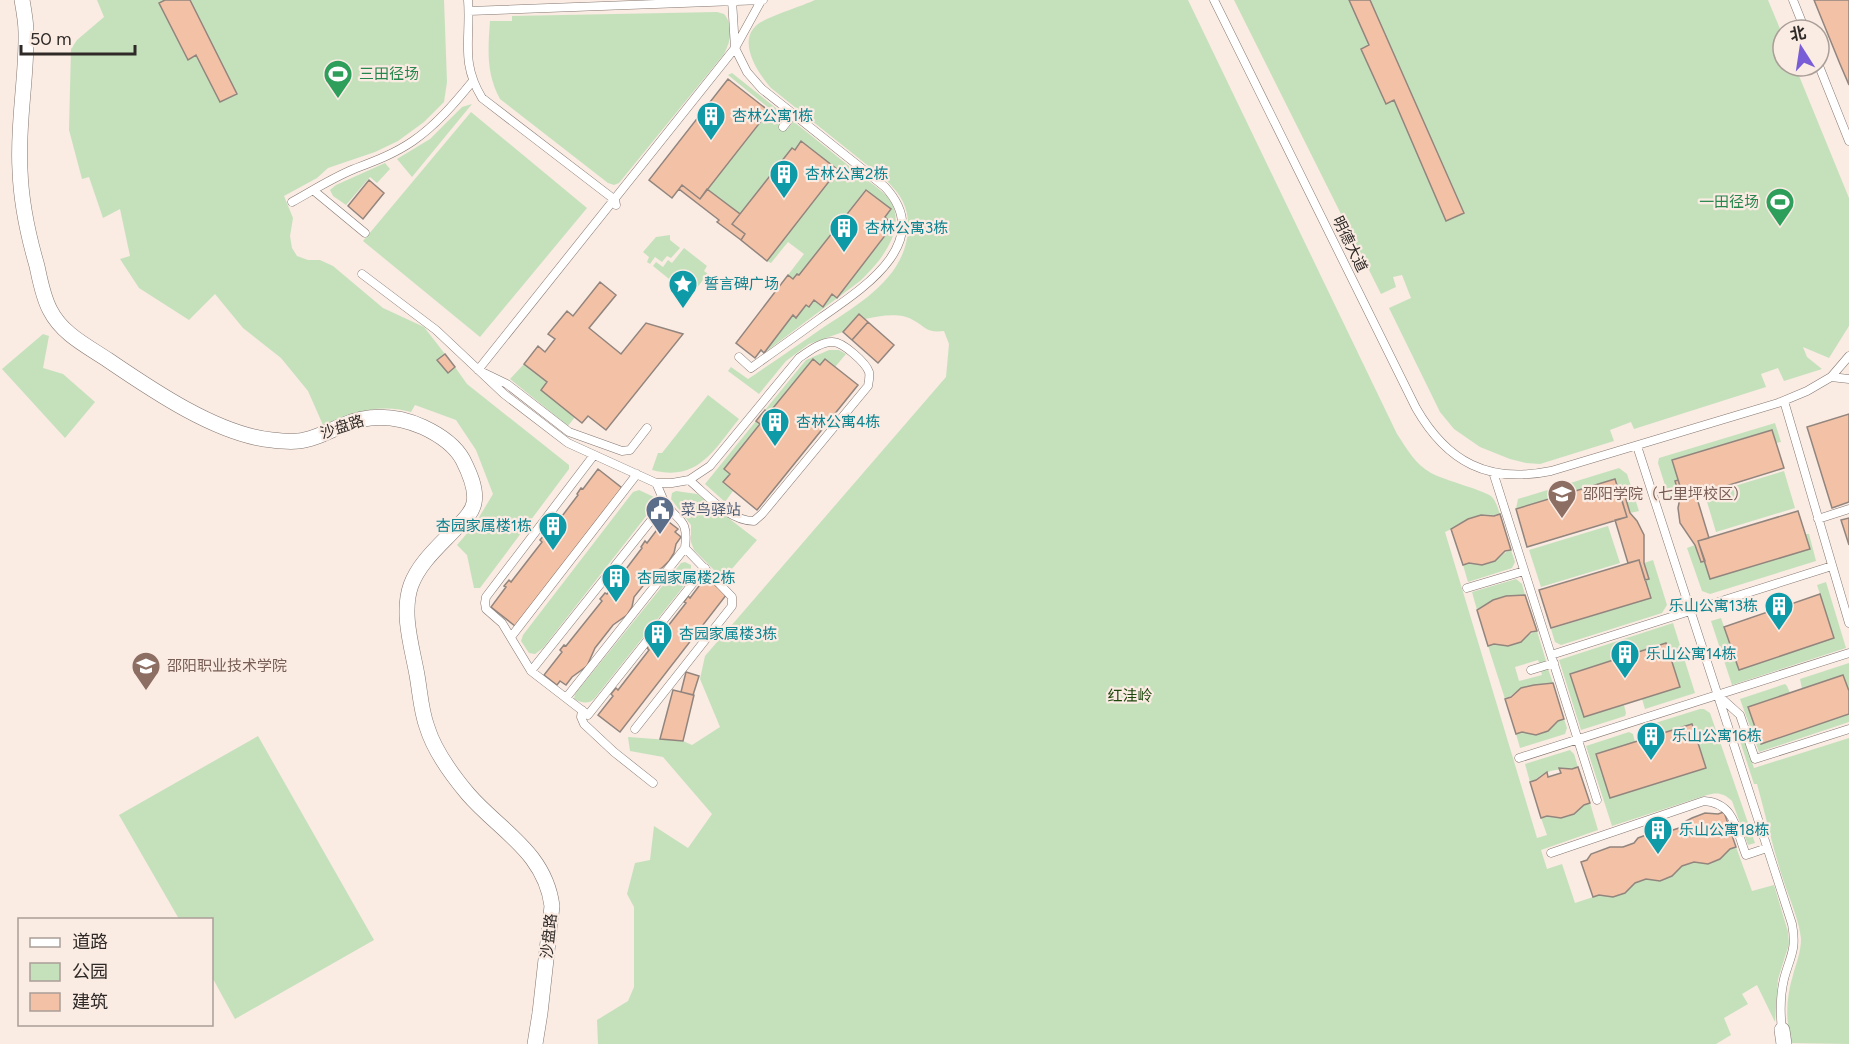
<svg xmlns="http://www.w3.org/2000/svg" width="1849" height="1044" viewBox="0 0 1849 1044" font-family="Figtree,'Noto Sans SC',sans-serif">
<rect width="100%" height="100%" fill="#faebe3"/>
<!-- green -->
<path fill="#c5e1bc" d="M97,0H165L159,3L187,59L196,55L237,94L190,0H444L447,82L444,102L424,122L398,141L375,152L328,168L317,178L284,196L293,218L290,236L292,248L297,256L308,260H320L333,266L383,308L424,327L445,354L438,360L448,373L455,367L467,384L569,465V469L480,588H474L467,555L457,545L475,524L493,494L476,450L456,420L415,405L411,412C377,403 355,413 323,425L308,391L281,358L243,328L215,294L189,320L139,288L120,259L130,256L120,209L103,218L89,177L82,179L69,130L71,49L77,40L104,17Z
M815,0H1188L1397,434C1407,449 1415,464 1431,473C1443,480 1487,491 1492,497C1496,501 1498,509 1500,514C1493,516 1487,514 1480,515C1467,518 1457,527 1445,532L1537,838L1547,835L1541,818C1552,815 1561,820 1572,815C1579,811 1582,805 1590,803L1598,830L1541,850L1547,869L1562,864L1575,903L1599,895L1613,897L1625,893L1635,883L1646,879L1660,881L1672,876L1682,866L1694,862L1708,864L1720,859L1730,849L1736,847L1752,891L1774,885L1788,932L1789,944L1778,979L1775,1022L1757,985L1742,994L1748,1004L1724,1018L1731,1035L1716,1044H598L597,1020L628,1001L634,987V907L627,894L635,863L650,860L654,826L688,848L712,814L663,757L630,751L628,737L683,741L692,745L720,727L700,679L705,656L946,377L949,344L944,331C926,333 926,327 913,320C900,312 879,316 865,319L859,314L843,332L809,344L786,361L759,394L728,371L731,367L748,379C773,362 797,346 821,329C857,305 905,279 908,230C909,208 902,196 887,181L771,88C758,73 736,41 758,24C767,17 802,6 815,0Z
M1234,0H1768L1783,36V66H1795L1849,198V326L1829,358L1803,347L1807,357L1822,369L1784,381L1778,368L1761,374L1766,387L1634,429L1631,422L1610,430L1614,441L1540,464L1526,463L1510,459L1480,447L1454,429L1440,412L1389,308L1411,298L1402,275L1393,277L1396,287L1381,294Z
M717,12L724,14C734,26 731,41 724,54L619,183L614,185L608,183L500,99C486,73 488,50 490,21H512V16Z
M732,73L786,116L780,125L787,130L793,121L849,166L850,171L847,177L854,181L858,178L863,177C872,184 885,192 891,202C907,231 879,263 860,281L764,353L793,315L797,318L806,305L809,307L814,300L823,306L832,294L837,298L887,234L883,230L889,221L865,190L799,275L793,279L788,275L804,254L788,242L771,263L767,261L838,170L801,141L795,150L792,148L740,214L707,189L770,109L728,75Z
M472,104L412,177L397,159L430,139L462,107Z
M471,112L587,208L480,337L363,241Z
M385,163L390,169L377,183L370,177L346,205L333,196L330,190L336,185Z
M670,235V240L680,248L671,258L667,256L662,262L655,257L650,264L647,262L649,257L643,252L656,237Z
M684,248L707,266L704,271L708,274L690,296L653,266L656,262L663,267L668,260L672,263Z
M43,334L49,336L43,368L63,374L95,402L65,438L2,369Z
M829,350H839L846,354L835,367L825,359L820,365L812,360L769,413L765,410L806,360Z
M524,364L547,382L541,390L575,417L568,426L510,379Z
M708,395L739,419C713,451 698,482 652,470L658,453H662Z
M756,421L760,424L724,469L730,474L723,483L733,491L725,502L705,484Z
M1775,423L1781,442L1776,443L1772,431L1675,481L1680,498L1670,501L1658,463L1659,458Z
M1619,468L1627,474L1639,511L1630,513L1625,497H1621L1615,479L1516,509L1518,499Z
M1784,471L1795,508L1716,532L1705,495Z
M639,490L654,497V506L543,648L535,654L529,653L521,641L523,635L633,492Z
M676,491L697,494L757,540L730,571L727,583L694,550L691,542V525L671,499L672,493Z
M1608,526L1620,563L1541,587L1529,550Z
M1805,534H1809L1816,561L1710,594L1702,591L1687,548L1695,545L1700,562L1705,561L1710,579L1809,549Z
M1511,550L1515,562L1512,568L1468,582L1463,565C1473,561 1483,566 1494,561C1501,558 1503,552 1511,550Z
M1653,560L1667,605L1662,613L1561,645L1555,642L1551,629L1650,598L1645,580L1649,579L1644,563Z
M685,562L691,565V577L594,699C588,705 580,702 574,699L575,694L681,563Z
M1516,579L1522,584L1525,595L1506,596L1494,600L1477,610L1472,592Z
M1826,582L1846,648L1732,685L1711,621L1721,618L1739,670L1834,638L1817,585Z
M1673,623L1695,693L1645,709L1642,699L1680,687L1666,643L1570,674L1584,717L1624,705L1626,713L1625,716L1581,730L1559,660Z
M1537,631L1546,661L1539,663L1538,660L1515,667L1519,681L1542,675L1541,671L1548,669L1553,683C1543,684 1532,684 1522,688C1515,691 1512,696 1505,699L1488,646C1499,643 1508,647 1519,642C1526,639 1529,633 1537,631Z
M1849,663V691L1843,675L1802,689L1800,679Z
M1785,684L1787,686L1790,693L1748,707L1761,744L1849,714V722L1759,752L1740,699Z
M1700,709H1704L1710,713L1755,843L1748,845L1732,801C1724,793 1717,792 1707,795L1612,826L1586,746L1629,732L1633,734L1635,742L1610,798L1706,768L1692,724L1653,736L1651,728L1652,724Z
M1564,719L1567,728L1565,734L1520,748L1516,734C1526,731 1536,736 1547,731C1554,728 1556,721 1564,719Z
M1742,733L1754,768L1849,738V1044L1792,1043C1785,1021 1786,998 1793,975C1796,964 1801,952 1801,939C1799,919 1790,901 1784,882C1773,850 1766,816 1757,784H1754L1738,735Z
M258,736L374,940L235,1019L212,977V920L179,919L119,815Z
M1570,750L1574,754L1578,767C1568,770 1558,768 1548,772C1540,774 1537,780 1530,782L1525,764Z"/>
<!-- building -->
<path fill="#f3c2a6" stroke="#92857e" stroke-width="1.5" d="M165,0H190L237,94L220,102L196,55L188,60L159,3Z
M1349,0H1370L1464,213L1446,221L1394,100L1386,104L1361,49L1369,45Z
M1814,0H1849V85L1840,64Z
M728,79L769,111L700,199L682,185L672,198L649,180Z
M801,141L838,170L767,261L741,240L745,234L732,224L792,148L795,150Z
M369,180L384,193L363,219L348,206Z
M682,185L700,199L707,189L740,214L732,224L745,234L741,240L717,222L719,220L679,189Z
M866,190L891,209L885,217L889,221L883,230L887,233L837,298L832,294L823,307L814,300L809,307L806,305L796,318L793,315L764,353L761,350L755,358L736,343L788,275L793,279L797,274L799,275Z
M600,282L616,295L589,328L621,354L646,323L683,334L606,430L588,416L582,423L541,390L547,382L524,364L538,346L545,352L555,339L548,334L567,311L573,316Z
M859,314L868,322L852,340L843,332Z
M868,322L894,345L878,363L852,340Z
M445,354L455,367L448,373L437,360Z
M813,359L820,365L825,359L858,385L757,510L723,482L730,474L724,469L760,424L756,421L760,416L765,410L769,413Z
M1849,414V502L1832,508L1807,427Z
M1772,430L1784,468L1684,499L1672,460Z
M598,469L622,488L515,626L491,607L506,587L504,586L509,580L511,582L542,542L540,540L545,534L547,536L578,495L577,494L581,488L583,489Z
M1615,479L1627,517L1527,547L1516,509Z
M1678,480L1684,499L1696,495L1709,538L1698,541L1705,561L1701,562L1695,545L1680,523L1678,508L1680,498L1675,481Z
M1625,496L1630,513L1637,521L1644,535V563L1649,579L1645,580L1639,560L1628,563L1615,520L1627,517L1621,497Z
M1798,511L1810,549L1710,579L1698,541Z
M1500,514L1511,550L1505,551L1495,561L1482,565L1469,563L1463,565L1451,529L1468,519L1481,515L1494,516Z
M1849,518V545L1841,520Z
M665,519L678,529L675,532L681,537L676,544L674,553L669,561L662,568L654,572L634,597L632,607L627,615L613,625L595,648L587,666L572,677L566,685L560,681L557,685L544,675L562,652L560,650L564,645L566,646L602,601L600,599L605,593L607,594L642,548L641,547L645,541L647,543Z
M1639,560L1651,598L1551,628L1539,590Z
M705,578L727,594L620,732L598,715L613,696L611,694L616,688L618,690L649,650L647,648L652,642L654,644L686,603L684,602L688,596L690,598Z
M1820,594L1834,638L1739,670L1724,627Z
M1525,595L1537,631L1531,632L1521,642L1508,646L1494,644L1488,646L1477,610L1493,600L1506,596Z
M1666,643L1680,687L1584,717L1570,674Z
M686,672L699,676L693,695L681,692Z
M1843,675L1849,691V714L1761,744L1748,707Z
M1553,683L1564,719L1558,721L1548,731L1536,735L1522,732L1516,734L1505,699L1511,697L1521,688L1534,685Z
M673,690L694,695L683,741L660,739Z
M1692,724L1706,768L1610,798L1596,754Z
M1578,767L1590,803L1584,805L1574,814L1561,818L1547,816L1541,818L1530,782L1536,780L1547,772L1548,777L1561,773L1559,768L1572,769Z
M1724,812L1736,847L1730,849L1720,859L1708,864L1694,862L1682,866L1672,876L1660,881L1646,879L1635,883L1625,893L1613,897L1599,895L1593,897L1581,862L1587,860L1591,854L1610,847H1623L1634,843L1638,838L1657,831H1670L1682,827L1686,821L1692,818L1705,813L1718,814Z"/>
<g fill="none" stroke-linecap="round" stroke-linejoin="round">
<!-- service casing -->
<g stroke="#847770" stroke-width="9">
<path id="service" d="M468,0C471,39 460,62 482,98L615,200L616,205
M732,0L735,48L747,72L762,89L885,187C936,242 862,289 822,317C799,334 775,351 751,368L739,357
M1214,0L1416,408C1447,462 1488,484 1551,471L1778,403L1807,391L1831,377L1849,356
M1793,0L1805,30
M469,11L763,0
M1819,66L1849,141
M783,127L793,114
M313,190L365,233
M292,202C312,191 332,178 354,169C375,161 394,154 413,141C436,125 454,104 472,82
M362,274L436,330L504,394L568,443L656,483H672L689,480L710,466L799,358C809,351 822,341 833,342C843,342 866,363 869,372C870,376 869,381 868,386L762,514L754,521C729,521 707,495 689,480
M1831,377L1849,379
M1784,401L1849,623
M647,428L630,450L622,451L569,432L507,384L478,370L735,48L761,1
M1637,446L1792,924C1797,950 1790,956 1784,979C1780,996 1780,1013 1782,1030
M594,455L486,597L485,603L486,609L502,623L531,671L588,715L705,568
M1493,472L1597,800
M1818,519L1849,509
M1467,588L1524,571
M511,637L637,474
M1551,655L1832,566
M1531,670L1554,663
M531,671L665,503
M1719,696L1740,715L1755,759L1849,729
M566,698L685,548
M582,710L581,717L584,724L614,752L653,783
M635,729L732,606V597L685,548C689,516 677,523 664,501C661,495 659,489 656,483
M1519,758L1849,653
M1551,853L1704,801C1735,803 1736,830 1746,855L1767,848"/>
</g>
<!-- minor casing -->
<g stroke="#847770" stroke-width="16">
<path id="minor" d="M22,0C24,11 26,22 26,32C27,78 17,124 20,170C21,202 28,235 37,266C40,280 43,297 50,310C62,334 87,346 108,360C152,390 218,435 272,440C280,441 290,442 298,441C312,440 327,432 341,426C368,414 396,415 423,427C438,434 455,445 463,460C469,472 477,489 474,503C472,514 462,522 455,529C439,546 419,563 411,585C401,613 412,647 417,675C420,692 421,711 427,727C434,750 452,775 468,794C500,831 545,852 552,906L540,1013L535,1044
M1782,1030L1784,1044"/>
</g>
<!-- service -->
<use href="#service" stroke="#fff" stroke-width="8"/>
<!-- minor -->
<use href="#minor" stroke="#fff" stroke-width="15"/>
</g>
<!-- icons -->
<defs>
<g id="stadium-pin" transform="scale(1.5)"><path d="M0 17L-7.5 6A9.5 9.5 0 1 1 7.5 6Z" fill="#2e9e5b" stroke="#faebe3"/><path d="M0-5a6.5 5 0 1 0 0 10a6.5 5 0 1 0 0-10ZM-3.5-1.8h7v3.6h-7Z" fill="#fff"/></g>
<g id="building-pin" transform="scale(1.5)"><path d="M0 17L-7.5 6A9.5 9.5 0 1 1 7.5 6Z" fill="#0f9aa8" stroke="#faebe3"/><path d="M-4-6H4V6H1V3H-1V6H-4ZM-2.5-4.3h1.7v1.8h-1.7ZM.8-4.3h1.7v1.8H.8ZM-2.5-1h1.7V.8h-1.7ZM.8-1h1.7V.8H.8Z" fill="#fff"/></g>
<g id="sight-pin" transform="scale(1.5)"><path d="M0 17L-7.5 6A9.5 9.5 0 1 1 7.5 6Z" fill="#0f9aa8" stroke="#faebe3"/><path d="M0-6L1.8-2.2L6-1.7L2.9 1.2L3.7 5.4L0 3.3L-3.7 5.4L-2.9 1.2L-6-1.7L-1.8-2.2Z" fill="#fff"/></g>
<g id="university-pin" transform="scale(1.5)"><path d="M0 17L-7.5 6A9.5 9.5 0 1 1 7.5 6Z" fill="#8d6e63" stroke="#faebe3"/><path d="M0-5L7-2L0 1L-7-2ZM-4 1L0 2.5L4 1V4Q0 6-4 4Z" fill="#fff"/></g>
<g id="civic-pin" transform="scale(1.5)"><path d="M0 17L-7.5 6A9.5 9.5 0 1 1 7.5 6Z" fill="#5c6f8a" stroke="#faebe3"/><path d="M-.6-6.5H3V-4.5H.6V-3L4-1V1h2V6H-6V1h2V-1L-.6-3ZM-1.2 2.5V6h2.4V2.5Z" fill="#fff"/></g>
</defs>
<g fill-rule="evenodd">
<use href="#stadium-pin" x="338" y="74"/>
<use href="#building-pin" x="711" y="116"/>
<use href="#building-pin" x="784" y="174"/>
<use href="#stadium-pin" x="1780" y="202"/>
<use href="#building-pin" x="844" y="228"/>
<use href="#sight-pin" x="683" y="284"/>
<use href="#building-pin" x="775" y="422"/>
<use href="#university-pin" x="1562" y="494"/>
<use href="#civic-pin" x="660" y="510"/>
<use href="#building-pin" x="553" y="526"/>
<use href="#building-pin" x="616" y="578"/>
<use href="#building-pin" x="1779" y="606"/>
<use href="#building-pin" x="658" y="634"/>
<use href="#building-pin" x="1625" y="654"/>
<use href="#university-pin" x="146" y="666"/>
<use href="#building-pin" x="1651" y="736"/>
<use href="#building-pin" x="1658" y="830"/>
</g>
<g text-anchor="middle" stroke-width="4.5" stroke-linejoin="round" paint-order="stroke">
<!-- leisure labels -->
<g font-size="15" fill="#27864d" stroke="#faebe3" text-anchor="start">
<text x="359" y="79">三田径场</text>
<text x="1759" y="207" text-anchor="end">一田径场</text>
</g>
<!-- culture labels -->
<g font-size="15" fill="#0d838f" stroke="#faebe3" text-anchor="start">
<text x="732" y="121">杏林公寓1栋</text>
<text x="805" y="179">杏林公寓2栋</text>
<text x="865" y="233">杏林公寓3栋</text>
<text x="704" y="289">誓言碑广场</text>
<text x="796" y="427">杏林公寓4栋</text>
<text x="532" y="531" text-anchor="end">杏园家属楼1栋</text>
<text x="637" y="583">杏园家属楼2栋</text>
<text x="1758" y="611" text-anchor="end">乐山公寓13栋</text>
<text x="679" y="639">杏园家属楼3栋</text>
<text x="1646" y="659">乐山公寓14栋</text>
<text x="1672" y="741">乐山公寓16栋</text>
<text x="1679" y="835">乐山公寓18栋</text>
</g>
<!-- street labels -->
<g font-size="15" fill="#2f2a27" stroke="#faebe3">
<text transform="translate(1350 244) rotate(64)" y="5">明德大道</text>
<text transform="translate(342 427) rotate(-18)" y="5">沙盘路</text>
<text transform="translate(549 936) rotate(-84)" y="5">沙盘路</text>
</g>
<!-- education labels -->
<g font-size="15" fill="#785e54" stroke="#faebe3" text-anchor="start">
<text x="1583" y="499">邵阳学院（七里坪校区）</text>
<text x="167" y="671">邵阳职业技术学院</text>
</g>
<!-- service labels -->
<g font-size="15" fill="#4e5e75" stroke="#faebe3" text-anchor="start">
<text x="681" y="515">菜鸟驿站</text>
</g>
<!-- park labels -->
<g font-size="15" fill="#1c460b" stroke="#faebe3">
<text x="1130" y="701">红洼岭</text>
</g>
</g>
<!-- legend -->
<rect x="18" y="918" width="195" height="108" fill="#faebe3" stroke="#a99e98" stroke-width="1.5"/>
<rect x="30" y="938" width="30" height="9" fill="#ffffff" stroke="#a99e98" stroke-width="1.5"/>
<text x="72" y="948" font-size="18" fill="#2f2a27">道路</text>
<rect x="30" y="963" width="30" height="18" fill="#c5e1bc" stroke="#a99e98" stroke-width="1.5"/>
<text x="72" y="978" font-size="18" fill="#2f2a27">公园</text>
<rect x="30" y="993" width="30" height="18" fill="#f3c2a6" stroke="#a99e98" stroke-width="1.5"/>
<text x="72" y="1008" font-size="18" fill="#2f2a27">建筑</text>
<!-- north arrow -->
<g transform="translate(1801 48) rotate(348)"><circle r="28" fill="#faebe3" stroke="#a99e98" stroke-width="1.5"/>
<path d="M0-4.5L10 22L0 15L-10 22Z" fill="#795dd7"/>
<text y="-9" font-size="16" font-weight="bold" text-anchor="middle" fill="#2f2a27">北</text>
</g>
<!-- scale -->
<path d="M21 45v9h114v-9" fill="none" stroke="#2f2a27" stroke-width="3"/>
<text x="30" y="45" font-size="18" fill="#2f2a27" stroke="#faebe3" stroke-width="4.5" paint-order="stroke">50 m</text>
</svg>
